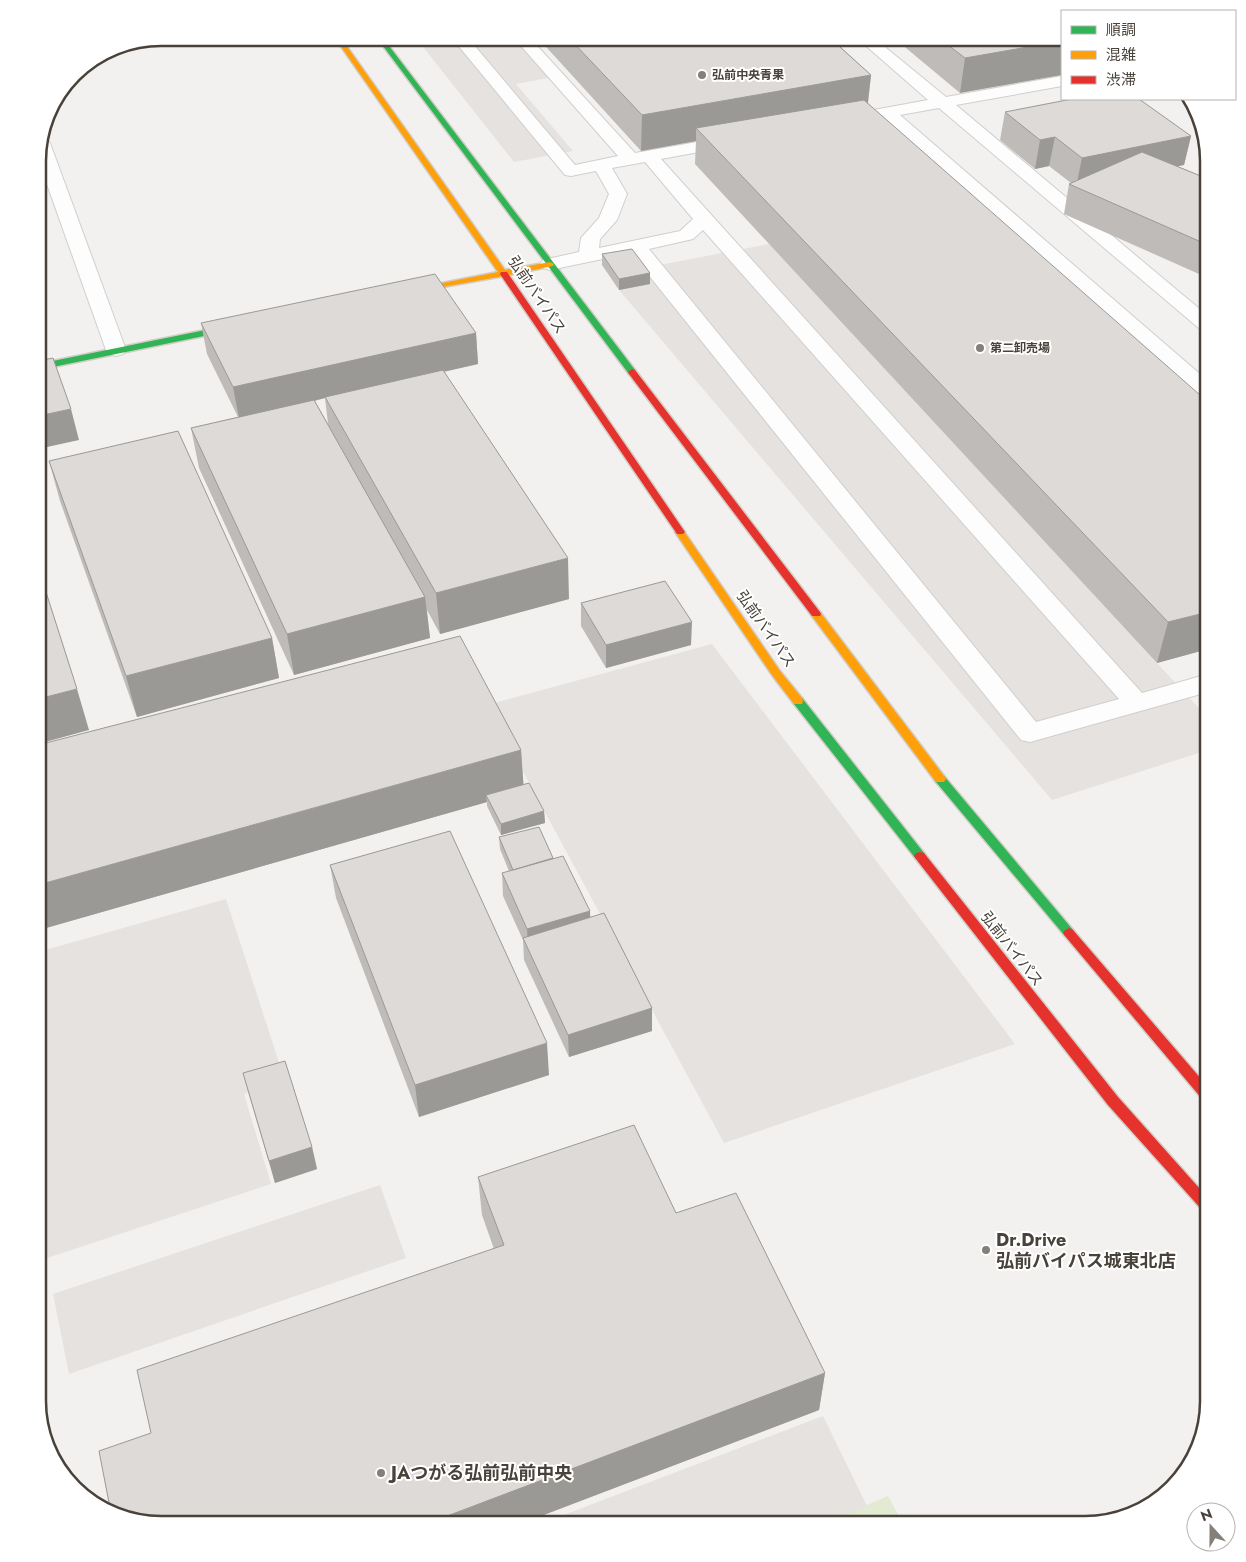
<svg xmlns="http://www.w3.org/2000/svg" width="1246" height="1562" viewBox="0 0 1246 1562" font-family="Jost,'Noto Sans JP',sans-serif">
<rect width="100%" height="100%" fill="#f3f1ef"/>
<!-- green -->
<path fill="#e2ead2" d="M888,1496L903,1524H822Z"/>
<!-- parking -->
<path fill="#e5e2e0" d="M416,38H531L564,75L516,84L573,151L514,162Z
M769,244L1208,718V750L1052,800L619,290L649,284L639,269Z
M712,644L1015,1044L724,1143L487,705Z
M226,899L285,1081L244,1094L271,1184L38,1261V952Z
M380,1185L406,1258L69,1374L53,1294Z
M823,1416L867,1506L822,1524H540Z"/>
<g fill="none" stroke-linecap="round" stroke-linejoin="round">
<!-- lane casing -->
<g stroke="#d1cfcc" stroke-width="2">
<path id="lane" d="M452,38H468L575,165L618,156L514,38H530L635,153L731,136L737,137L740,141L737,145L661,159L1142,693L1208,674V692L1030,742L1021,740L631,253L550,270L543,268L540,264L543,260L579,252L581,238L599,218L609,194L596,171L571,176L565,175ZM645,162L693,219L680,231L599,248L600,239L617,220L627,194L612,168ZM703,230L1119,699L1036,722L649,249L693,239Z
M857,38H874L946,97L1062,76V86L956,105L1208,316V332L1201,330L939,108L900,115L1208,381V398L1200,397L883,119L874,120L868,119L865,115L868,111L928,100Z"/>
</g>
<!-- street casing -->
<g stroke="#d1cfcc" stroke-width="2">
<path id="street" d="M42,138L47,139L50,143L126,350L123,354L116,356L109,354L106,350L38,159Z"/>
</g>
<!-- fast casing -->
<g stroke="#d1cdc6" stroke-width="3">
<path id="fast" d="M377,38H383L635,370V374H629Z
M240,323L243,324V328L38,370V364Z
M798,697L802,698L924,853L926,856L924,859H916L794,704L793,701L794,698Z
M940,775L944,776L1073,930L1075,933L1073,936H1065L936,782L934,779Z"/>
</g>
<!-- slow casing -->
<g stroke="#d1cdc6" stroke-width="3">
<path id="slow" d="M335,38H341L505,270L550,262L554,264L553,266L504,276L404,294L403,292L407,290L498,272Z
M680,529L683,530L780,671L802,698L803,701L802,704H794L772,675L675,532Z
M816,611L820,612L944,776L946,779L944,782H936L812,616L811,614Z"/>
</g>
<!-- jam casing -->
<g stroke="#d1cdc6" stroke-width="3">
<path id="jam" d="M501,272H507L685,532L683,534H677L500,274Z
M632,369L635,370L820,612L821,614L820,616H812L629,374L628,372Z
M920,852L924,853L1118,1097L1208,1198V1213L1203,1211L1108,1105L916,859L914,856L916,853Z
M1069,928L1073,930L1208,1087V1101L1203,1100L1065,936L1063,933L1065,930Z"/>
</g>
<!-- lane -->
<use href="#lane" fill="#fdfdfd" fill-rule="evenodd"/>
<!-- street -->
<use href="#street" fill="#fdfdfd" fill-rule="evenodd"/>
<!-- fast -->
<use href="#fast" fill="#30b455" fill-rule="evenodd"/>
<!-- slow -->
<use href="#slow" fill="#ff9f0a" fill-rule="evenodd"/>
<!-- jam -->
<use href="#jam" fill="#e5322d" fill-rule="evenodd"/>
</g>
<!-- wall -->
<path fill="#bebbb9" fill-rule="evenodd" d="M538,38H876L832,39L871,75L868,103L1208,649L1157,663L695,164L696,141L641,151Z
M894,38H1062L960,93Z
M1005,112L1191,136L1184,165L1177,166L1208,179V278L1064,214L1069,184L1071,183L1049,166L1035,169L1000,140Z
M602,254L650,273V284L619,290L602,265Z
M201,323L476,333L478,364L444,372L569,599L440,634L427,610L430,638L294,675L199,468L191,428L238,417L207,354ZM325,398L328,424L315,401Z
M49,461L272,638L279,678L137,717L60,501Z
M581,603L691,645L606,668L581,626Z
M521,750L523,785L544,811L545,823L501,835L487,806V802L39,930Z
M499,837L553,858L590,911V917L652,1008V1031L569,1057L524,960L523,940L503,896L502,873L509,871L500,849Z
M330,865L549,1075L419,1117L336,898Z
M243,1073L312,1147L317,1169L275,1183L249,1095Z
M478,1177L676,1213L825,1373L819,1410L520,1524H161L151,1433L494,1249L482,1215Z"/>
<!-- shaded-wall -->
<path fill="#9b9996" d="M1062,41V75L960,93L965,58Z
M871,75L867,110L696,128V141L641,151L642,115Z
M1191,136L1184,165L1076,187L1082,158Z
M1055,137L1049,166L1035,169L1040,140Z
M650,273V284L619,290V279Z
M476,333L478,364L325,398V397V398L239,418L233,387Z
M71,409L79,440L38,449V416Z
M568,558L569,599L440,634L436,593Z
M425,597L430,638L294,675L287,634Z
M1208,612V649L1157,663L1168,622Z
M692,622L691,645L606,668V645Z
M272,638L279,678L137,717L126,676Z
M77,689L89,730L38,744V699Z
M521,750L524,791L486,795L487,802L39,930L38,927V885Z
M544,811L545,823L501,835V824Z
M590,911L591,934L528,949L527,929Z
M652,1008V1031L569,1057L568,1035Z
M547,1043L549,1075L419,1117L415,1085Z
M312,1147L317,1169L275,1183L269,1161Z
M825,1373L819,1410L520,1524H426Z"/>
<!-- building -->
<path fill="#dddad7" stroke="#9b9996" d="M569,38H830L871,75L642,115Z
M939,38H1062V41L965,58Z
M1072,99H1139L1191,136L1082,158L1055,137L1040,140L1005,112Z
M864,100L1208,402V612L1168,622L696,128Z
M1142,152L1208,179V245L1069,184Z
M632,249L650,273L619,279L602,254Z
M435,274L476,333L233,387L201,323Z
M53,358L71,409L38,416V361Z
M443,370L568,558L436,593L325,397Z
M314,400L425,597L287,634L191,428Z
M178,431L272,638L126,676L49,461Z
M38,567L77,689L38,699Z
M665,581L692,622L606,645L581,603Z
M460,636L521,750L38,885V745Z
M529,783L544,811L501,824L486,795Z
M539,827L553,858L513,870L499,837Z
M450,831L547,1043L415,1085L330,865Z
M563,856L590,911L527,929L502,873Z
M604,913L652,1008L568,1035L523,938Z
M285,1061L312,1147L269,1161L243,1073Z
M634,1125L676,1213L736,1193L825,1373L426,1524H161L111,1513L99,1451L151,1433L137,1370L504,1245L478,1177Z"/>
<!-- markers -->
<g fill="#847f79" stroke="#fff" stroke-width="2">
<circle cx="702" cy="75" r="5"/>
<circle cx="980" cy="348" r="5"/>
<circle cx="986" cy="1250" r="5"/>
<circle cx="381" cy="1473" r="5"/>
</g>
<g text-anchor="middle" stroke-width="4" stroke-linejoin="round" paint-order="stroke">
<!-- far-poi labels -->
<g font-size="12" font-weight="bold" fill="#49423a" stroke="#fff" text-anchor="start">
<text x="712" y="79">弘前中央青果</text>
<text x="990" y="352">第二卸売場</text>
</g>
<!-- street labels -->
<g font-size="15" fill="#49423a" stroke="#fff">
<text transform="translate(537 295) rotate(56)" y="5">弘前バイパス</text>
<text transform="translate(766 629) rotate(55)" y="5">弘前バイパス</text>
<text transform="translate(1012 949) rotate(52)" y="5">弘前バイパス</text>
</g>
<!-- near-poi labels -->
<g font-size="18" font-weight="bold" fill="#49423a" stroke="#fff" text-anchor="start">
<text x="996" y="1246">Dr.Drive<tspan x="996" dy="21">弘前バイパス城東北店</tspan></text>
<text x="391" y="1479">JAつがる弘前弘前中央</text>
</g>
</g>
<!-- crop -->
<path d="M0 0H1246V1562H0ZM161 46H1085A115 115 0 0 1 1200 161V1401A115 115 0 0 1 1085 1516H161A115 115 0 0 1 46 1401V161A115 115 0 0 1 161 46Z" fill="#fff" fill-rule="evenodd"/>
<path fill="none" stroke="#49423a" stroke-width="2.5" d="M161 46H1085A115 115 0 0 1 1200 161V1401A115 115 0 0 1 1085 1516H161A115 115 0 0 1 46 1401V161A115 115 0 0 1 161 46Z"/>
<!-- legend -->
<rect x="1061" y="10" width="175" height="90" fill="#ffffff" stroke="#b6b3b0"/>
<rect x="1071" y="26" width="25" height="8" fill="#30b455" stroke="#b6b3b0"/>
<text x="1106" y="35" font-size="15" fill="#49423a">順調</text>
<rect x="1071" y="51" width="25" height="8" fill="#ff9f0a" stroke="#b6b3b0"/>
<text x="1106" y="60" font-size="15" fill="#49423a">混雑</text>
<rect x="1071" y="76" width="25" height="8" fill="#e5322d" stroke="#b6b3b0"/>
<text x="1106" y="85" font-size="15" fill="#49423a">渋滞</text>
<!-- north arrow -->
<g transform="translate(1211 1527) rotate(339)"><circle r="24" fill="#ffffff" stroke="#b6b3b0"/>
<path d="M0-4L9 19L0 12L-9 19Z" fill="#847f79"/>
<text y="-8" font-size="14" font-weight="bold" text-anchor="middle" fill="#49423a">N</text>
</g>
</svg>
